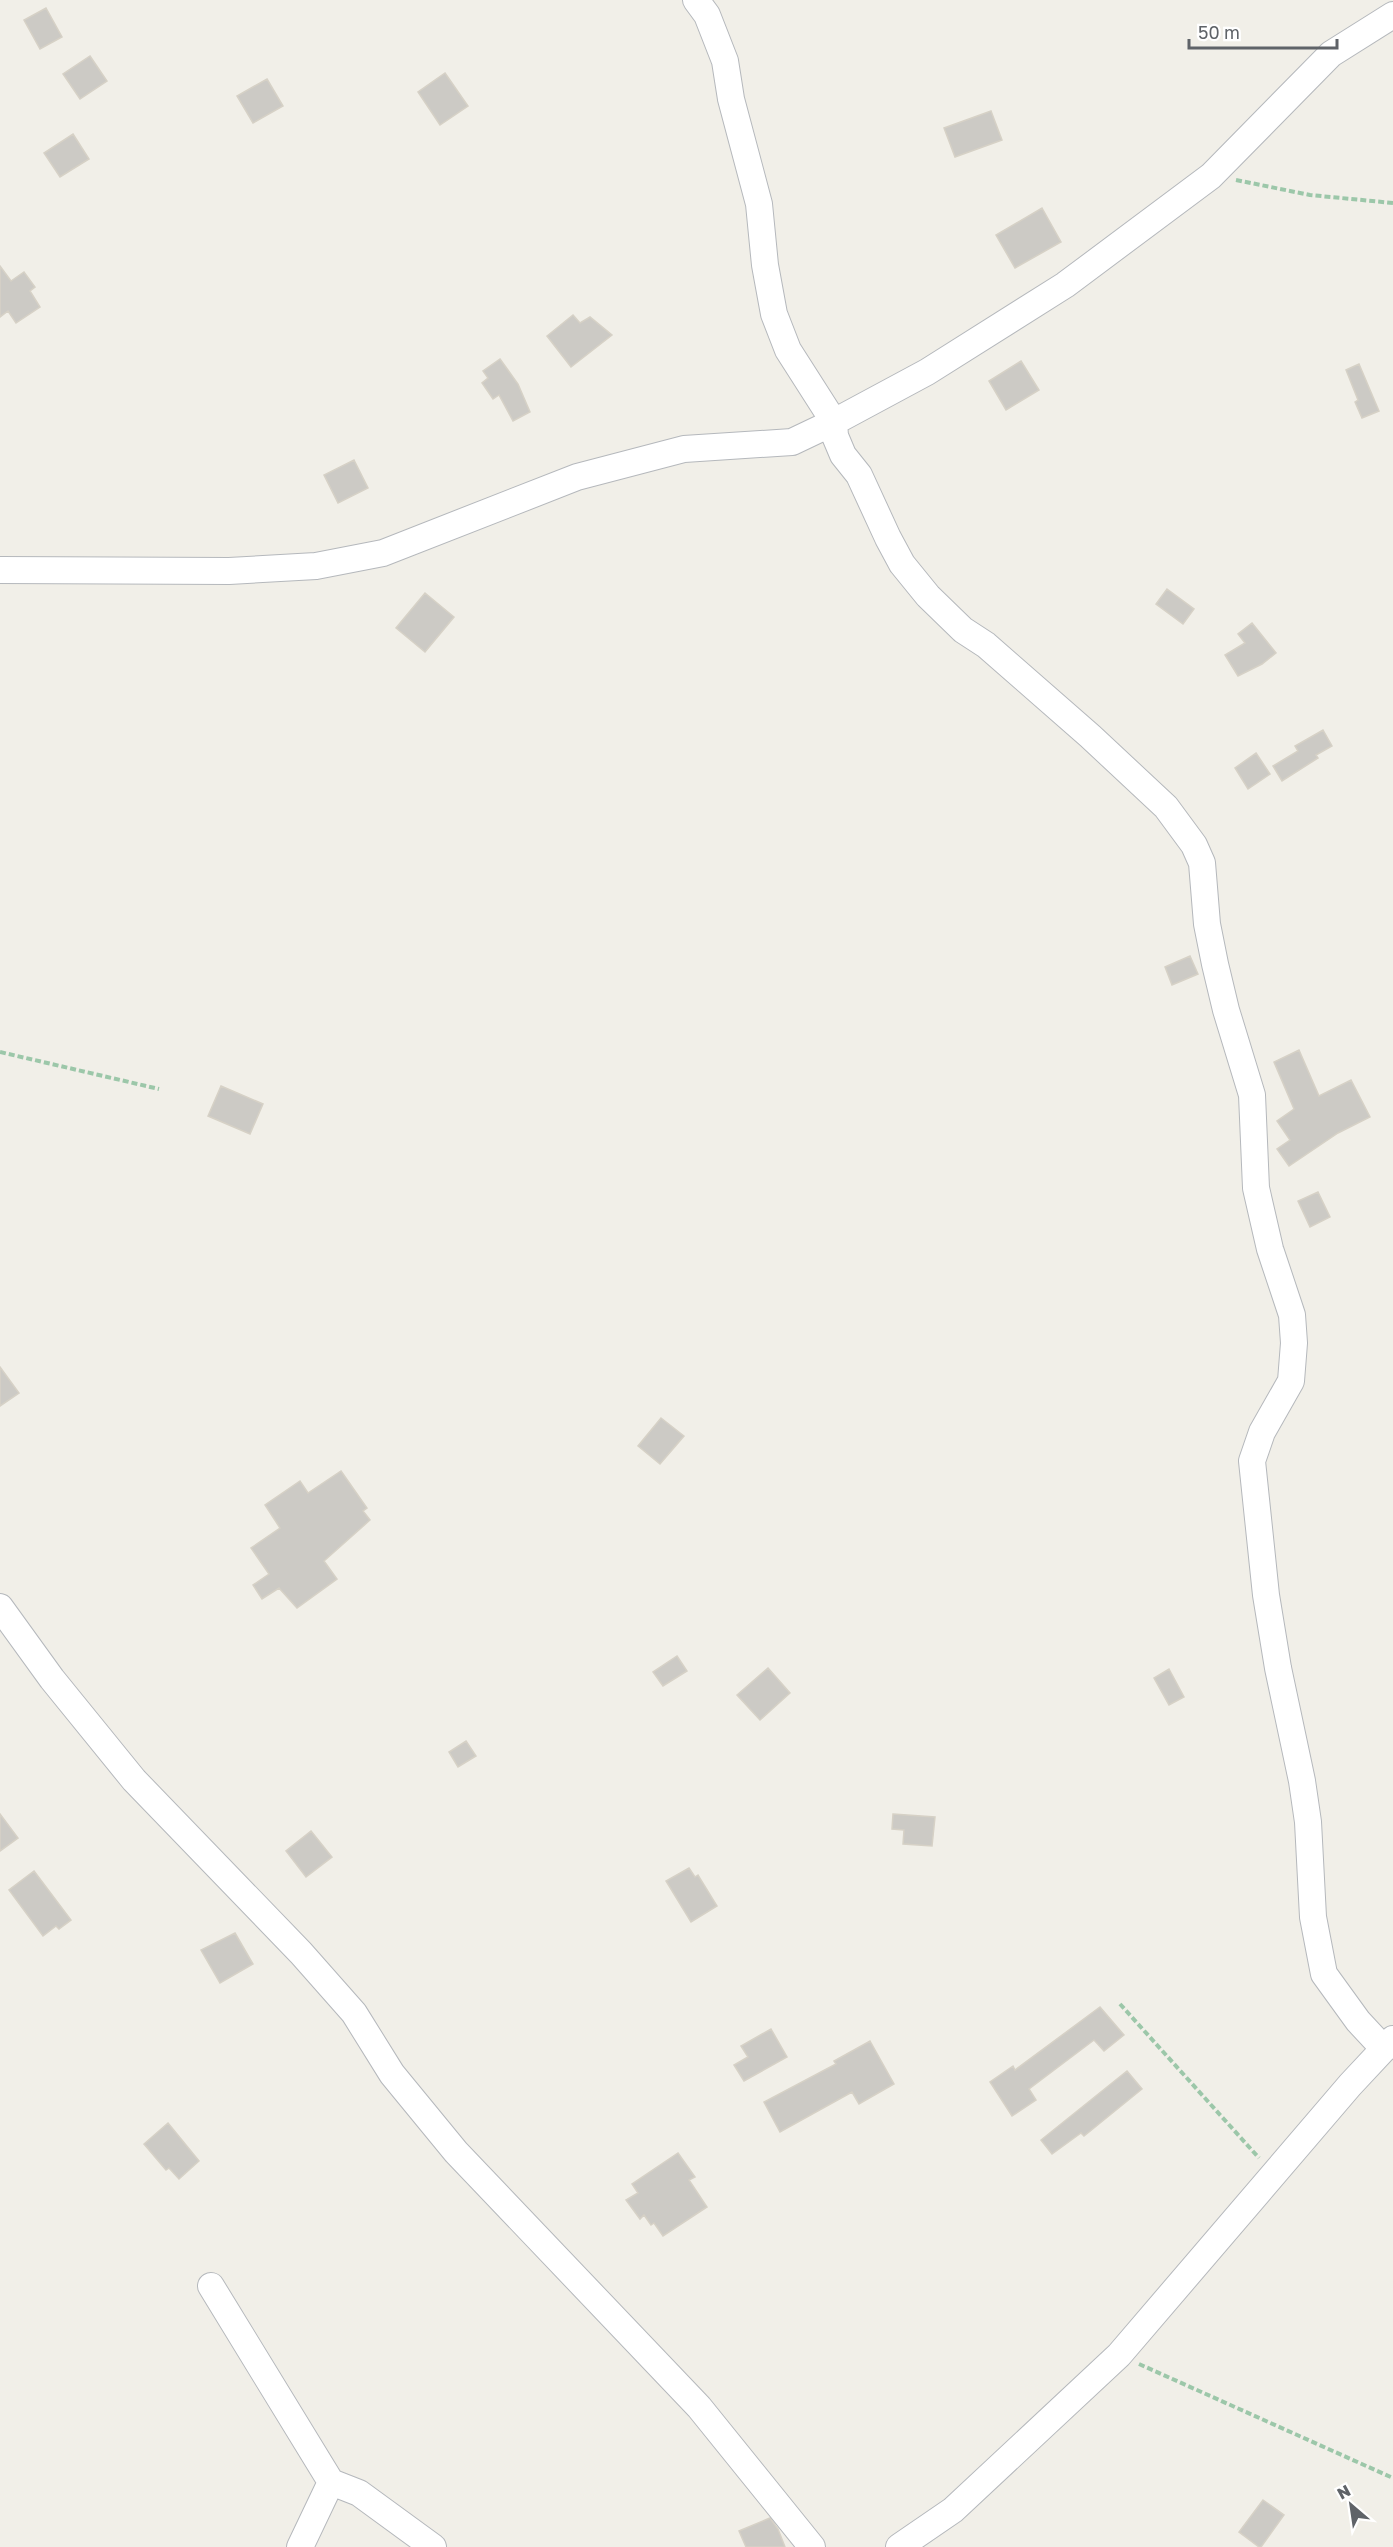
<svg xmlns="http://www.w3.org/2000/svg" width="1393" height="2547" viewBox="0 0 1393 2547" font-family="'Golos Text',sans-serif">
<rect width="100%" height="100%" fill="#f1efe8"/>
<!-- building -->
<path fill="#cccac5" stroke="#d6d1c6" stroke-width="1.5" d="M46,8L62,37L40,49L24,20Z
M90,56L107,81L80,99L63,74Z
M445,73L468,106L440,125L418,92Z
M267,79L283,106L253,123L237,96Z
M991,111L1002,140L955,157L944,128Z
M73,134L89,159L60,177L44,153Z
M1042,208L1061,242L1015,268L996,235Z
M0,266L11,281L24,272L35,287L30,291L40,307L16,323L8,311L0,317Z
M573,315L580,323L590,317L612,335L571,367L547,336Z
M500,359L518,384L530,412L513,421L499,395L493,399L482,383L488,378L483,371Z
M1021,361L1039,390L1006,410L989,381Z
M1359,364L1379,411L1362,418L1355,402L1358,400L1346,370Z
M354,460L368,488L338,503L324,475Z
M1167,589L1194,609L1183,624L1156,604Z
M425,593L454,617L425,652L396,628Z
M1252,623L1276,653L1262,664L1238,676L1225,655L1245,643L1238,634Z
M1323,730L1332,746L1316,755L1318,758L1282,781L1273,766L1298,751L1295,746Z
M1256,753L1270,774L1248,789L1235,768Z
M1190,956L1198,974L1172,985L1165,967Z
M1299,1050L1319,1096L1351,1080L1370,1117L1338,1133L1289,1166L1277,1149L1290,1140L1277,1121L1294,1109L1274,1062Z
M221,1086L263,1104L250,1134L208,1116Z
M1318,1192L1330,1217L1310,1227L1298,1201Z
M0,1367L19,1393L0,1406Z
M661,1418L684,1436L660,1464L638,1446Z
M341,1471L367,1508L363,1511L370,1520L324,1561L337,1579L297,1608L279,1588L262,1599L253,1585L269,1574L251,1548L280,1528L265,1505L300,1481L308,1493Z
M677,1656L687,1671L663,1686L653,1672Z
M768,1668L790,1693L760,1720L737,1695Z
M1169,1669L1184,1697L1169,1705L1154,1678Z
M466,1741L476,1756L458,1767L449,1752Z
M0,1814L18,1838L0,1851Z
M893,1814L935,1817L932,1846L903,1844L904,1830L892,1829Z
M311,1831L332,1857L306,1877L286,1851Z
M689,1868L695,1877L698,1875L717,1906L691,1922L666,1881Z
M34,1871L71,1920L59,1929L56,1926L43,1936L9,1890Z
M235,1933L253,1964L220,1983L201,1950Z
M1100,2007L1124,2035L1104,2051L1094,2040L1029,2089L1036,2100L1012,2116L990,2082L1013,2066L1015,2070Z
M771,2029L787,2057L744,2081L734,2065L748,2057L741,2046Z
M870,2041L894,2084L859,2104L852,2092L780,2132L764,2102L836,2064L834,2061Z
M1127,2071L1142,2089L1084,2136L1081,2133L1052,2154L1041,2140Z
M168,2123L199,2161L179,2179L169,2168L166,2170L144,2144Z
M678,2153L695,2177L689,2180L707,2207L663,2236L654,2223L651,2225L644,2215L640,2219L626,2200L638,2193L632,2184Z
M1263,2500L1284,2515L1261,2547H1259L1239,2532Z
M770,2518L778,2529L785,2547H746L739,2531Z"/>
<g fill="none" stroke-linecap="round" stroke-linejoin="round">
<!-- minor casing -->
<g stroke="#b5b8bc" stroke-width="28">
<path id="minor" d="M696,0L707,15L725,61L731,99L759,204L765,265L774,314L788,350L834,422L835,436L843,455L859,475L888,538L902,564L928,596L963,630L986,645L1090,736L1166,807L1194,845L1202,863L1207,924L1215,964L1226,1010L1252,1095L1256,1188L1270,1249L1292,1315L1294,1343L1291,1381L1262,1432L1252,1461L1266,1595L1278,1668L1302,1781L1308,1822L1313,1917L1324,1974L1358,2021L1384,2049
M0,570L229,571L316,566L383,553L577,477L684,449L792,442L834,422L927,372L1065,285L1211,176L1331,54L1393,15
M0,1607L52,1679L134,1780L301,1953L354,2013L392,2074L456,2152L699,2407L812,2547
M211,2286L331,2482L300,2547
M331,2482L359,2493L433,2547
M899,2547L953,2510L1119,2355L1350,2085L1393,2039"/>
</g>
<!-- path -->
<path stroke="#9cc7a9" stroke-width="4" stroke-dasharray="6 3" stroke-linecap="butt" d="M1236,180L1310,195L1393,203
M0,1052L159,1089
M1120,2004L1259,2158
M1139,2364L1393,2478"/>
<!-- minor -->
<use href="#minor" stroke="#fff" stroke-width="26"/>
</g>
<!-- north arrow -->
<g transform="translate(1351 2505) rotate(331)" stroke="#ffffff" stroke-width="4.5" paint-order="stroke">
<path d="M0-4.5L10 22L0 15L-10 22Z" fill="#5f6368"/>
<text y="-9" font-size="16" font-weight="bold" text-anchor="middle" fill="#5f6368">N</text>
</g>
<!-- scale -->
<path d="M1189 39v9h148v-9" fill="none" stroke="#5f6368" stroke-width="3"/>
<text x="1198" y="39" font-size="18" fill="#5f6368" stroke="#ffffff" stroke-width="4.5" paint-order="stroke">50 m</text>
</svg>
